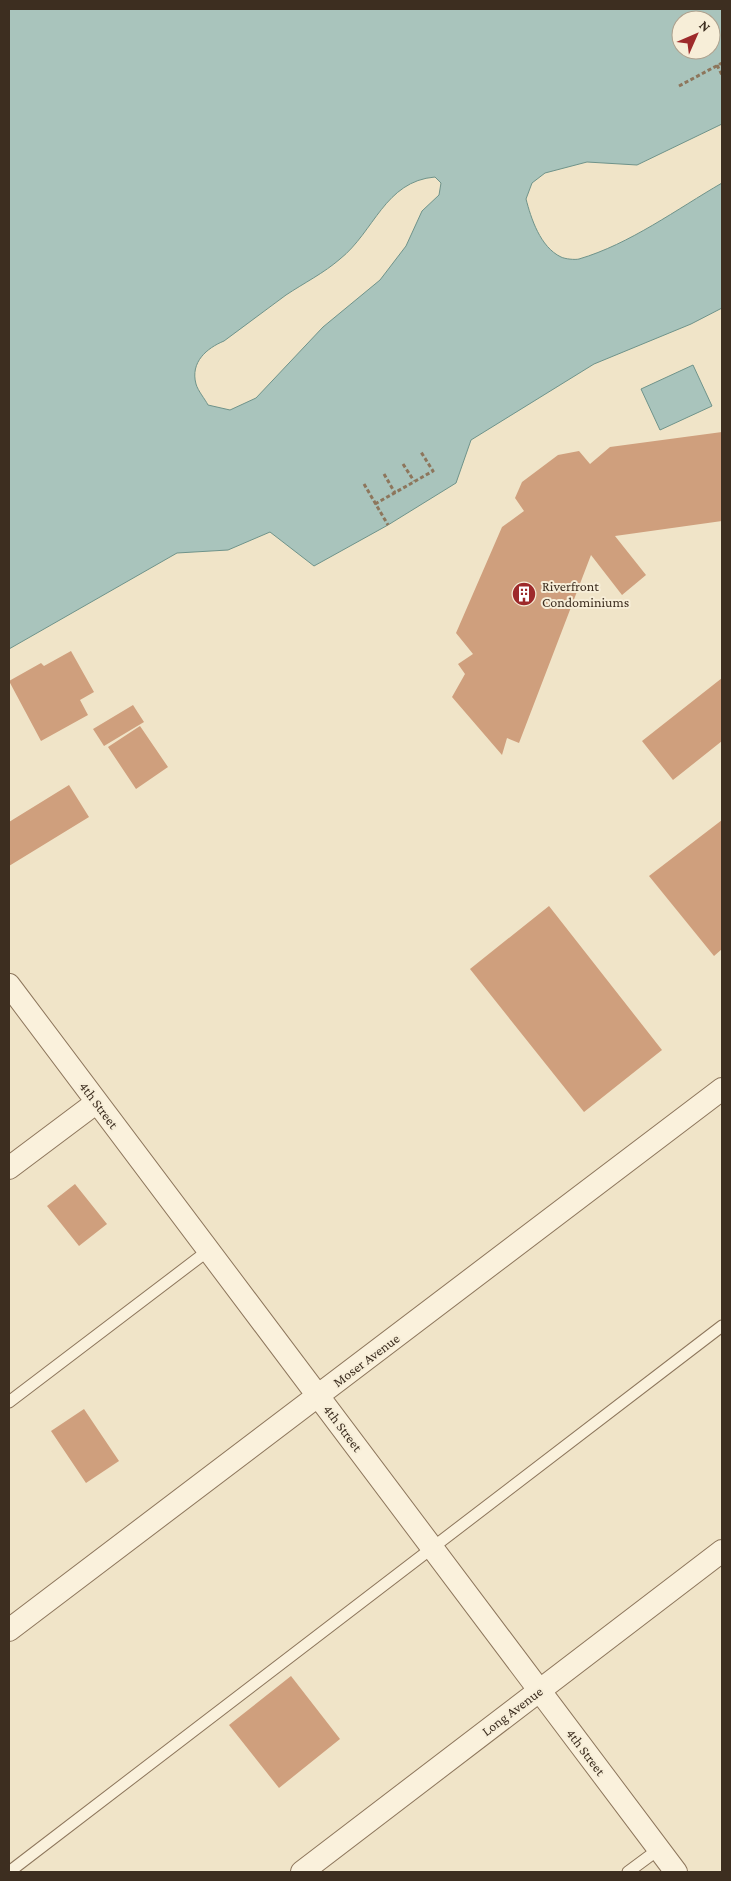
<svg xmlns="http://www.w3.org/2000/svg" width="731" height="1881" viewBox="0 0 731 1881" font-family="'Crimson Pro',serif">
<rect width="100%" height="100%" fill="#f0e4c8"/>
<!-- water -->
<path fill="#a9c4bc" stroke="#6f938a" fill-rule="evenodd" d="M9,9H722V124L637,165L587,162L545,173L532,183L526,199C531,218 540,247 561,257C565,259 575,260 579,259C630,244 677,209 722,183V308L691,324L594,364L471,440L456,483L388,525L314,566L270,532L228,550L177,553L9,649ZM681,20H711V50H681ZM435,177L441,183L439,195L422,211L406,246L380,280L323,327L256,398L230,410L208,405C205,399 198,391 196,384C190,362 207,348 224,341C245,326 265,310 286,295C304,283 324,273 340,259C374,232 385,181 435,177Z
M693,365L712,406L660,430L641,389Z"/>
<!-- building -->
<path fill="#cf9f7d" d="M722,432V521L615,536L646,575L622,595L591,555L519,743L507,738L502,755L452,697L465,674L458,664L473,654L456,633L502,527L524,511L515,498L522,482L558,455L579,451L590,464L610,447Z
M71,651L94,692L80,700L88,715L41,741L9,681L41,663L44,666Z
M722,678V741L673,780L642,741Z
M133,705L144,722L104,746L93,729Z
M140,726L168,767L136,789L108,747Z
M69,785L89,817L9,866V822Z
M722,820V949L714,956L649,876Z
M549,906L662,1050L584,1112L470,969Z
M75,1184L107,1224L79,1246L47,1206Z
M84,1409L119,1461L86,1483L51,1431Z
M291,1676L340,1739L279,1788L229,1725Z"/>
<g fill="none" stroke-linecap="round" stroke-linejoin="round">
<!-- lane casing -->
<g stroke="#8d765c" stroke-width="13">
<path id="lane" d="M9,1402L209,1250
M9,1872L722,1326
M628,1872L659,1849"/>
</g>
<!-- street casing -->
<g stroke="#8d765c" stroke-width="24">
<path id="street" d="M9,985L676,1872
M9,1168L97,1102
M9,1630L722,1089
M302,1872L722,1551"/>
</g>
<!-- path -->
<path stroke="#8d765c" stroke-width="3" stroke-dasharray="4 2.5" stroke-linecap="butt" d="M717,65L722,75
M679,86L722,63
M403,464L414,481
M384,474L395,493
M364,484L388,525
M375,504L433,471L421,452"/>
<!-- lane -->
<use href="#lane" stroke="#faf1dc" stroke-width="11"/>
<!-- street -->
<use href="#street" stroke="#faf1dc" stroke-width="22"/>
</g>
<!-- icons -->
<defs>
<g id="building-disc" transform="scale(1.25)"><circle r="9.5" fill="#9e2a2b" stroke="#f7eed8"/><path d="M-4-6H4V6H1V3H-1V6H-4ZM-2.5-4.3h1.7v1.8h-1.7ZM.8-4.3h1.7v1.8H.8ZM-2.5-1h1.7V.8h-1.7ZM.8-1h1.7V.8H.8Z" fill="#fff"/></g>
</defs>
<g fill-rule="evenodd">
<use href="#building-disc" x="524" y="594"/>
</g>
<g text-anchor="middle" stroke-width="4" stroke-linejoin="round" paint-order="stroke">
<!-- poi labels -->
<g font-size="14" fill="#3d2e20" stroke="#f7eed8" text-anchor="start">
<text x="542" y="591">Riverfront<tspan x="542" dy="16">Condominiums</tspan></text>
</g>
<!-- street labels -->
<g font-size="14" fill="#3d2e20" stroke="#f7eed8">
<text transform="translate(99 1105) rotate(53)" y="5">4th Street</text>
<text transform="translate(366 1360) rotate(-37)" y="5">Moser Avenue</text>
<text transform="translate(343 1428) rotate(53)" y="5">4th Street</text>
<text transform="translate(512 1711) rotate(-37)" y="5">Long Avenue</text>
<text transform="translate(586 1752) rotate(53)" y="5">4th Street</text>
</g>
</g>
<!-- border -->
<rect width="731" height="1881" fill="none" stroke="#3d2e20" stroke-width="20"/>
<!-- north arrow -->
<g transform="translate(696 35) rotate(45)"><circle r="24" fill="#f7eed8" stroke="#ada18e"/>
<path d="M0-4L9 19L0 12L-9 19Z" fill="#9e2a2b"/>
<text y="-8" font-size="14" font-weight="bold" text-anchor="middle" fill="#3d2e20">N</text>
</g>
</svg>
